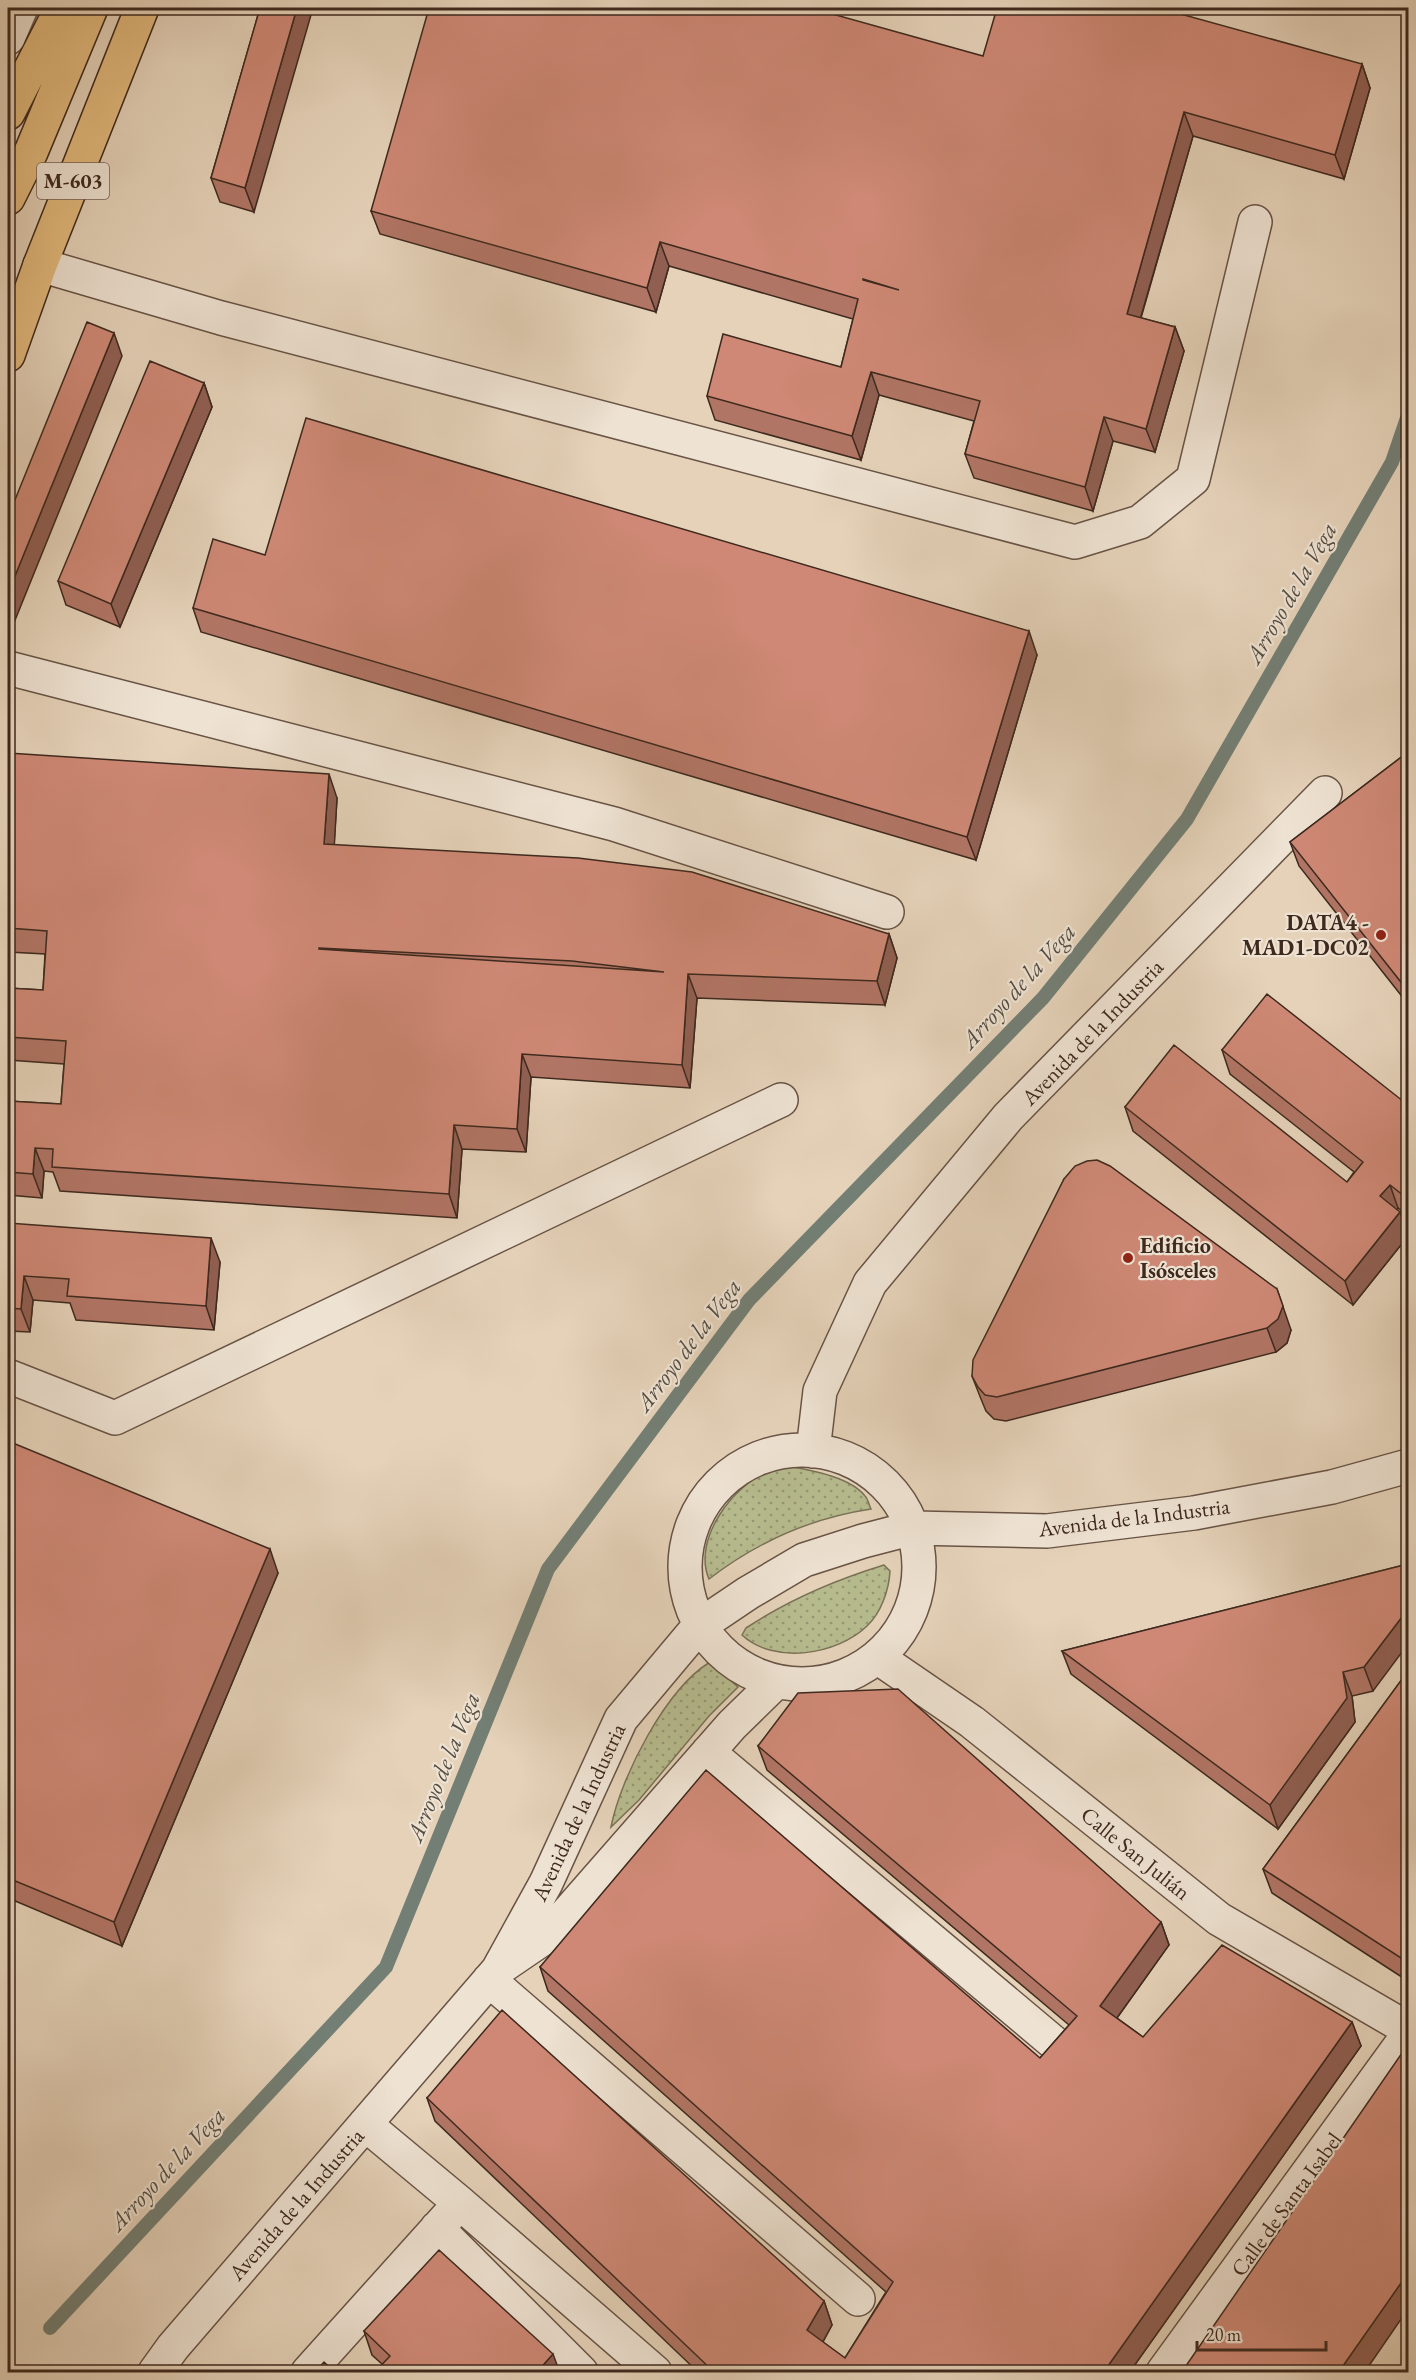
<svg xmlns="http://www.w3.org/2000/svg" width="1416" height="2380" viewBox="0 0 1416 2380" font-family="'EB Garamond',serif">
<defs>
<pattern id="grass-dots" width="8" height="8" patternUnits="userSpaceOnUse" patternTransform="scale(1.5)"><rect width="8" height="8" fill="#b6bb8e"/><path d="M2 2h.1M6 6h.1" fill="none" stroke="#959873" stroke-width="1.8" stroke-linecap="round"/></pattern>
</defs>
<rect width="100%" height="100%" fill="#e5d2b9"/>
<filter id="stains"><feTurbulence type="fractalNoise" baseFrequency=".00333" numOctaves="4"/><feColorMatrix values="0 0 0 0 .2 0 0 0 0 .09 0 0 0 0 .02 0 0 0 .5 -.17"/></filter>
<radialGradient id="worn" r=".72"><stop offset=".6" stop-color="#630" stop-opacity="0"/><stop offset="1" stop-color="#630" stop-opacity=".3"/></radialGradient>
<!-- grass -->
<path fill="url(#grass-dots)" stroke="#7a7256" stroke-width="1.5" d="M793,1467C815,1471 851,1478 865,1496C868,1499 869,1505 871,1509C811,1518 757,1542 709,1579C692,1540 733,1484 770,1471C777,1468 786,1468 793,1467Z
M884,1565L890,1571C889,1590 881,1613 867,1626C837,1655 774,1665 742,1635L746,1628C790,1599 835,1580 884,1565Z
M710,1662L738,1687L709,1716L639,1800L611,1827C621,1776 666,1689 710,1662Z"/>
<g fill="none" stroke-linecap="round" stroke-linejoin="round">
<!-- stream -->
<path stroke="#737f75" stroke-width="14" d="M50,2328L386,1967L548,1569L749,1300L1043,998L1187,819L1392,462L1408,415"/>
<!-- minor casing -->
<g stroke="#685345" stroke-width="36">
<path id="minor" d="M8,38L21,8
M40,265L221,318L1075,542L1140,522L1193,479L1255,222
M8,668L614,824L887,912
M8,1376L115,1418L781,1100
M685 1567a117 117 0 1 1 234 0a117 117 0 1 1-234 0Z
M813,1451L820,1391L870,1283L1008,1117L1325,793
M877,1657L972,1722L1219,1919L1408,2029
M708,1752L1053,2042
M504,1965L548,1935L732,1725L776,1682
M489,1980L858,2299
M365,2124L460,2203
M437,2228L581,2372
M155,2372L173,2347L498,1970L546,1883L621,1719L699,1626L748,1593L804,1560L863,1541L913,1528L1047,1531L1194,1513L1332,1487L1408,1466
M308,2372L460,2203L655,2372
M1163,2372L1408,2035"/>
</g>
<!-- highway casing -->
<g stroke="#3e291e" stroke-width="36">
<path id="highway" d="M8,113L62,8
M8,198L31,152L91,8
M8,355L40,265L142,8"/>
</g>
<!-- minor -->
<use href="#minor" stroke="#eee2d2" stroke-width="33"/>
<!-- highway -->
<use href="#highway" stroke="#e2b97c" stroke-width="33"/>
</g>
<!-- wall -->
<path fill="#b17565" stroke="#3e291e" stroke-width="1.5" d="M260,8L254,212L220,202L211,178Z
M983,56L1362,64L1370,88L1344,179L1193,136L1141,318L1175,327L1184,351L1155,452L1113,441L1093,511L974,478L965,454L974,421L879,395L861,460L715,420L707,396L841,367L853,319L669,266L656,312L380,234L371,211Z
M204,383L212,407L120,627L66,605L58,581Z
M265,555L1037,655L976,860L201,632L193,608Z
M1408,752V1004L1299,866L1290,842Z
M8,753L337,798L334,845L889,934L897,958L885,1005L697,998L690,1088L531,1077L526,1152L462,1149L457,1218L60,1191L53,1172L44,1171L42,1198L8,1195V1101L61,1104L64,1064L8,1060V988L43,990L45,954L8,952Z
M1222,1050L1408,1105V1216L1398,1208L1397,1210L1400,1212L1408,1236L1353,1305L1133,1131L1125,1107L1347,1182L1354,1172L1230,1074Z
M1064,1179L1291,1330L1287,1343L1276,1352L1006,1421L994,1419L986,1411L981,1399L972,1376Z
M8,1223L220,1262L214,1330L76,1320L70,1303L33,1300L30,1332L8,1331Z
M8,1441L278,1573L122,1946L8,1898Z
M1408,1564L1373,1691L1352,1696L1355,1722L1278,1829L1071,1674L1062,1651Z
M1408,1671V1981L1272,1893L1263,1869Z
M758,1746L1161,1922L1169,1945L1117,2018L1143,2037L1352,2022L1361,2046L1129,2373H699L435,2121L427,2098L824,2301L832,2325L823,2342L845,2358L886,2292L548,1991L540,1967L1040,2058L1069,2025L767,1770Z
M364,2331L560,2373L382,2364L372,2355Z"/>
<!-- shaded-wall -->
<path fill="#905f52" stroke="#3e291e" stroke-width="1.5" d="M297,8H313L254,212L245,188Z
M1362,64L1370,88L1344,179L1335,155Z
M1184,112L1193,136L1135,337L1127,314Z
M660,242L669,266L656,312L647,288Z
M1175,327L1184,351L1155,452L1146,429Z
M114,333L122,356L9,635L8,632V593Z
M871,372L879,395L861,460L852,436Z
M204,383L212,407L120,627L111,604Z
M1104,417L1113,441L1093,511L1085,487Z
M1029,631L1037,655L976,860L967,837Z
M329,774L337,798L333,868L324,844Z
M889,934L897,958L885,1005L877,981Z
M688,974L697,998L690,1088L682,1065Z
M522,1054L531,1077L526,1152L517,1129Z
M454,1125L462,1149L457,1218L449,1194Z
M35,1148L44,1171L42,1198L33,1174Z
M1390,1185L1398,1208L1389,1220L1380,1196Z
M1400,1212L1408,1236L1353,1305L1345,1281Z
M211,1238L220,1262L214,1330L206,1306Z
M24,1276L33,1300L30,1332L21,1309Z
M1277,1289L1291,1330L1287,1343L1276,1352L1267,1328Z
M270,1549L278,1573L122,1946L114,1922Z
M1408,1609V1644L1373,1691L1364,1667Z
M1343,1672L1352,1696L1355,1722L1278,1829L1270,1805Z
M1161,1922L1169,1945L1109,2029L1100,2006Z
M1408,1948V1979L1401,1958Z
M1352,2022L1361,2046L1129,2373H1103Z
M1408,2273V2309L1364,2373H1338Z
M824,2301L832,2325L816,2354L807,2330Z
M553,2354L560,2373H536Z"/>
<!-- building -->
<path fill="#ce8875" stroke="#3e291e" stroke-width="1.5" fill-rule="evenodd" d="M260,8H297L245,188L211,178Z
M429,8H811L983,56L997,8H1159L1362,64L1335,155L1184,112L1127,314L1175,327L1146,429L1104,417L1085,487L965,454L980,401L871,372L852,436L707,396L723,334L841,367L858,299L660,242L647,288L371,211ZM863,279L899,290L863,280Z
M87,322L114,333L8,593V517Z
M150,361L204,383L111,604L58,581Z
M306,418L1029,631L967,837L193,608L213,539L265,555Z
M1408,752V991L1290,842Z
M8,753L329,774L324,844L578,858L692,872L889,934L877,981L688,974L682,1065L522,1054L517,1129L454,1125L449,1194L52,1167L53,1149L35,1148L33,1174L8,1172V1101L61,1104L66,1041L8,1037V988L43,990L47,931L8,928ZM319,948L572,961L664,972L319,949Z
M1267,994L1408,1105V1199L1390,1185L1380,1196L1400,1212L1345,1281L1125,1107L1174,1045L1347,1182L1363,1162L1222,1050Z
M1097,1160L1110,1166L1277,1289L1283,1306L1278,1319L1267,1328L997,1397L985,1395L978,1387L972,1376L973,1360L1064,1179L1075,1166L1087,1161Z
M8,1223L211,1238L206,1306L67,1296L69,1279L24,1276L21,1309L8,1308Z
M8,1441L270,1549L114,1922L8,1878Z
M1408,1564V1609L1364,1667L1343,1672L1347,1698L1270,1805L1062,1651Z
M1408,1671V1948L1401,1958L1263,1869Z
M898,1689L1161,1922L1100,2006L1143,2037L1222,1945L1352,2022L1103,2373H715L427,2098L502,2010L824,2301L807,2330L845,2358L893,2282L540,1967L706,1770L1040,2058L1077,2016L758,1746L798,1693Z
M1402,2053L1408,2057V2273L1338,2373H1181Z
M439,2250L553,2354L536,2373H374L390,2356L364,2331Z
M324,2362L336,2373H314Z"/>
<!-- markers -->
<g fill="#8f2418" stroke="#eee2d2" stroke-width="2">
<circle cx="1381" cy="935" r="6"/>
<circle cx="1128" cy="1258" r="6"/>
</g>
<g text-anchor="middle" stroke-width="4.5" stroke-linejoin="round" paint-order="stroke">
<!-- shield labels -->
<rect fill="#eee2d2" stroke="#736054" stroke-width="1.5" x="37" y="163" width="72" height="36" rx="4.5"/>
<g font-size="21" font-weight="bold" fill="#3e291e">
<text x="73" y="188">M-603</text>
</g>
<!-- poi labels -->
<g font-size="22" font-weight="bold" fill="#3e291e" stroke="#eee2d2" text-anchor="end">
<text x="1369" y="930">DATA4 -<tspan x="1369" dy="25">MAD1-DC02</tspan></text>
<text x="1140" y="1253" text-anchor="start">Edificio<tspan x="1140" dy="25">Isósceles</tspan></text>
</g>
<!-- street labels -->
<g font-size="22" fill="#3e291e" stroke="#eee2d2">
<text transform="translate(1092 1032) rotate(-46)" y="8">Avenida de la Industria</text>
<text transform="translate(1134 1517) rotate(-7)" y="8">Avenida de la Industria</text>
<text transform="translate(578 1812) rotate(-65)" y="8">Avenida de la Industria</text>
<text transform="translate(1136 1853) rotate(39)" y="8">Calle San Julián</text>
<text transform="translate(296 2204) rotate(-49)" y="8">Avenida de la Industria</text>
<text transform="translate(1286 2204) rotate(-54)" y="8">Calle de Santa Isabel</text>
</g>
<!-- water labels -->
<g font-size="24" font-style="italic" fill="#544d42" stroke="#eee2d2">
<text transform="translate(1291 593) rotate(-60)" y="8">Arroyo de la Vega</text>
<text transform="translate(1018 986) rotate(-48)" y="8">Arroyo de la Vega</text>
<text transform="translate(688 1345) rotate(-53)" y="8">Arroyo de la Vega</text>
<text transform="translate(443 1767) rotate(-68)" y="8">Arroyo de la Vega</text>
<text transform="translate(167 2169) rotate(-47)" y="8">Arroyo de la Vega</text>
</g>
</g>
<!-- margin -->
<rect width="1416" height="2380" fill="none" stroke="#e5d2b9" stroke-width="30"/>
<rect x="9" y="9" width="1398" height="2362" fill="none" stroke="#3e291e" stroke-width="3"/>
<rect x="15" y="15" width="1386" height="2350" fill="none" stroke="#3e291e" stroke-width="1.5"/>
<!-- scale -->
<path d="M1197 2341v9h129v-9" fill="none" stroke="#3e291e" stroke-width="3"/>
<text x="1206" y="2341" font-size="18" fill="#3e291e" stroke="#eee2d2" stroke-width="4.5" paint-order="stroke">20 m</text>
<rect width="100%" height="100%" filter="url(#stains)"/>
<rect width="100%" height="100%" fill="url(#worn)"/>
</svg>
